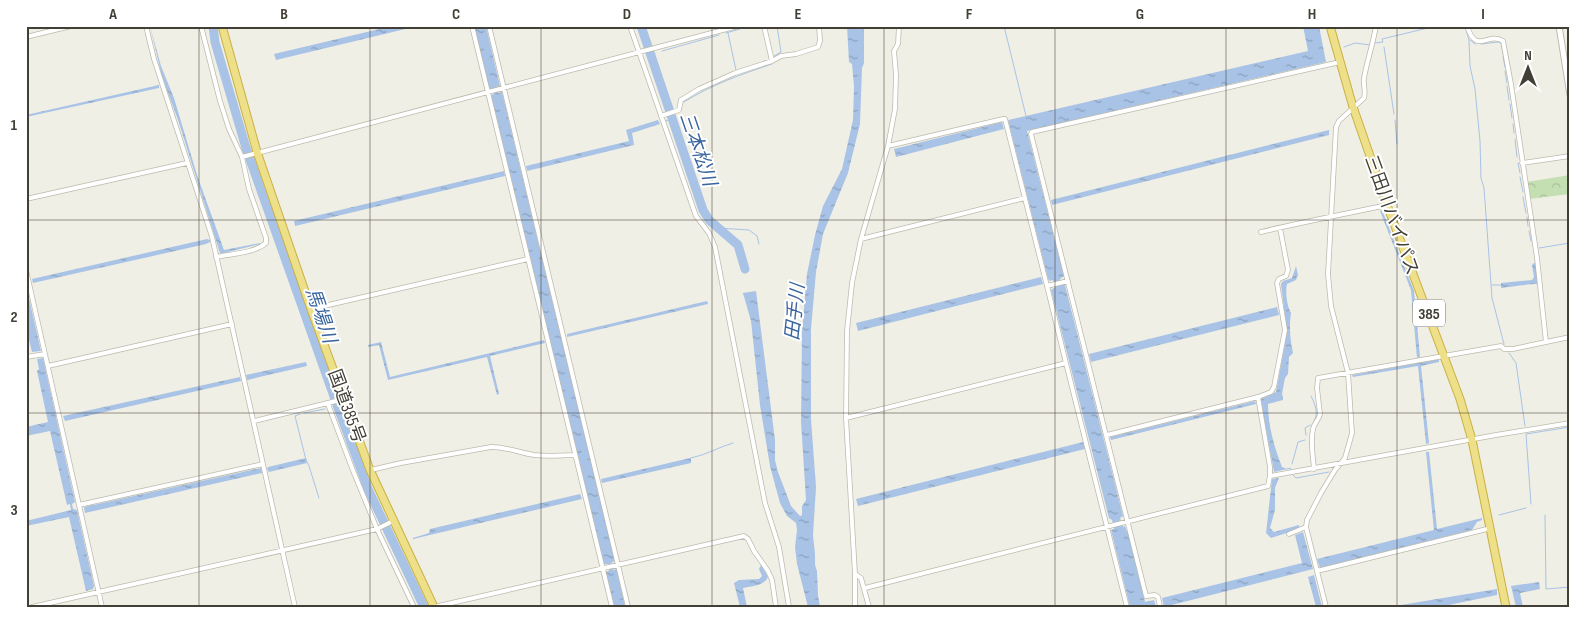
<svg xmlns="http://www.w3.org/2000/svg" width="1596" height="633" viewBox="0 0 1596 633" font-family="'Sofia Sans Condensed','Noto Sans JP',sans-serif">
<defs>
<pattern id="park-crowns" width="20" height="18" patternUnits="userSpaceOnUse" patternTransform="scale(1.25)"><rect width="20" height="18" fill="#c4e0b3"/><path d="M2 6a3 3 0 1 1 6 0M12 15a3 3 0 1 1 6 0" fill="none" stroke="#aac19b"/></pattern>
<pattern id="water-ripples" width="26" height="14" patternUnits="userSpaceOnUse" patternTransform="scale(1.25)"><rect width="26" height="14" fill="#a8c3e6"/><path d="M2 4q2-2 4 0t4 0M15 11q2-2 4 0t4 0" fill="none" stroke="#8aa0bb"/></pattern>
</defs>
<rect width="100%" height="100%" fill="#f0efe5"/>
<!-- park -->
<path fill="url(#park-crowns)" d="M1570,175V194L1529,199L1526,182Z"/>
<!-- water -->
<path fill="url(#water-ripples)" d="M150,26L161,66L174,98L197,175L224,250L260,243V244L224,253H220L219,250L178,120L162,77Z
M392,26H418L276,60L274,54Z
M474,26H486L500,86L496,87L498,93L502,92L615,561L611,563L613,570L617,569L625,607H614L605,572L609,571L608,564H604L491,95L494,94L493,88L489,89Z
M847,26H864V63L862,68L860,124L848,173L823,234L816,272L811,329V419L816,487L813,535L815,554V565L817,571L818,595L820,607H808L797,564L795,547L797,530L796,523L787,516L780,503L770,466L760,405L751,321L743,293L756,291L775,440V460L778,472L791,506L800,516L802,515V506L806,500L801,422L802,332L807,274L815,235L823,206L842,169L853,120L854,86L852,64L849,62Z
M1303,26H1319L1326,62L1027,131L1064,276L1060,279L1062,285H1065L1123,516L1120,518L1123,527L1125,526L1127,532H1128L1145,602L1154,600L1156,607H1130L1111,530L1114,529L1112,520L1109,518L1051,290L1055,287L1053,280L1050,281L1048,279L1008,120L1308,51Z
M159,85V88L26,117V115Z
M658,120L660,124L632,133L634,145L527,171L526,166L629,141L626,130Z
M1002,122L1004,129L896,157L894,149Z
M1329,130V135L1052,205L1051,200Z
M504,171L505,176L295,226L294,221Z
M1382,210L1414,291L1420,357L1417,358L1411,290L1380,211Z
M207,239L210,240V242L206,244L33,283L32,279Z
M1534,263H1536L1539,290L1537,284C1528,284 1511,287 1501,288V283L1532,280L1534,277L1532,265Z
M1296,266L1298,275L1296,280L1287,284C1285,292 1287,306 1291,313C1289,326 1290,340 1293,353L1289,357L1288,374L1285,378L1282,394L1283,397V400L1268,404C1268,425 1274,447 1282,467L1287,469L1274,472L1265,424L1261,399L1276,392L1287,332L1281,284L1283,281L1292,278Z
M1041,277L1043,284L858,331L856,323Z
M26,285L41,351L32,352L26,328Z
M707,301L708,304L567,337V334Z
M1277,307L1279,315L1091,362L1089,354Z
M544,340L545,343L490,356L499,394L497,395L487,357L388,380L379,345L368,347V345L381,342L390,377Z
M43,358L75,502L72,504L73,509L77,510L94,586L93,589L86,591L69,517L26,526V521L71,510L70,504L67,505L50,431L26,436V427L48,422L37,371L39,369L37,359Z
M1439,359V362L1421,366L1429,443L1426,444L1418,366L1353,377L1352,375Z
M306,362L307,366L247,380L246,375Z
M240,377L241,381L65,421L63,416Z
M1255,401L1256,404L1111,440L1110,437Z
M1083,442L1085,449L858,506L856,499Z
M1426,452H1429L1437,529L1482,518V520L1477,522L1472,530L1320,568L1317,559L1434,530Z
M306,458L307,463L269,472L267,469L268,467Z
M690,458H691V463L602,483L601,479Z
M261,468L262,473L85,513L84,507Z
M1279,478L1275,488V510L1270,528L1274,532L1299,525V528L1296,530L1271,538L1266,533L1272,479Z
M580,494L582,499L413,539V538L429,533L430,529Z
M1303,532L1313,569L1164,607L1162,598L1302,563L1295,535Z
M761,565L768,577C764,586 752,586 743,588L747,607H740L734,583L739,580L759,579L762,576L759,569Z
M1314,575L1322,607H1316L1308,577Z
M1539,582L1540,589L1520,593L1523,607H1516L1511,586Z
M1497,589V595L1439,607H1389Z"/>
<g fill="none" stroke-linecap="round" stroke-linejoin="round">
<!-- stream -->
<path stroke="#a8c3e6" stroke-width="1" d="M1004,26L1026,116
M1465,26L1469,40L1470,66L1475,89L1480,141L1481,178L1484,188L1492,298L1504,344
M726,33L740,29
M728,33L736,70
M1470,40L1475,44
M1375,43L1383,42L1382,39L1436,26
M1481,44L1498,42L1501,43L1503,54
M1344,47L1355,43L1370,45
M1384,47L1394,114
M662,51L719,35
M651,55L655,54
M774,56L781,52L777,26
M1503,57L1505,67
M1505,71L1507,83
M1507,86L1509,100
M684,102C711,85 742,74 772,64
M1510,104L1512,118
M669,109L673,108
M1395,120L1397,144
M665,121L673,119
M1513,124L1514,133
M1515,139L1517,157
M1518,163L1520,173
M1520,177L1523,192
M1523,197L1526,213
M1527,217L1528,226
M718,228L749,230L757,236L759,244
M1529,231L1531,241
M1539,248L1570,243
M1492,285H1501
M1509,353L1516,363L1525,426
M1311,396C1315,404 1319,414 1314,421
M304,413L325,409
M300,414L295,416L306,460L309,466L319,498
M1306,435L1305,428L1310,425
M691,458C706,455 719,447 733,443
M1292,464L1298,442L1305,440
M1287,469L1290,468L1291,470
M1293,475L1296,478L1329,472
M1531,504L1526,434L1570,427
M1499,515L1526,508
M1545,515L1546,589L1570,587"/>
<!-- river -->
<path stroke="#a8c3e6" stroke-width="9" d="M213,26L215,42L246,148L337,405L368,489L424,607
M641,26L703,210L709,220L738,245L745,269"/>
<!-- minor casing -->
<g stroke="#bdbaac" stroke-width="5.5">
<path id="minor" d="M146,26L154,59L212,237L295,607
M201,26L220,101L229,129L242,157L249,189L266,238V243C255,253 230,254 216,257
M472,26L612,607
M489,26L628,607
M630,26L696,216L709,233L715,247L765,503L779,547L789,607
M764,26L772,61
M1467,26C1477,56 1487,31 1503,41L1511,84L1537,258L1546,342L1570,337
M26,37L71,26
M661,116L679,110L681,100L699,89L735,73L772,61L781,56L796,54L818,47L820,41L819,26
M888,146L1003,119H1005L1047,286
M242,157L738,26
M1522,163L1570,156
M26,199L187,163
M1261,232C1303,222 1345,214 1387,205
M861,239L1025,198
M26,270L102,607
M311,309L528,259
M26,357L45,354
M1066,363L1127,607
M48,366L232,324
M1258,397L1270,467V476
M328,404L352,468L377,529L414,607
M846,418L847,331L852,283L861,239L888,146L895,109L896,75L894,51L898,44L899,26
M254,421L344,399
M1107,435L1258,397L1271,392L1274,387L1285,330L1277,283L1279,279L1286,276L1288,270L1280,228
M1314,469C1313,456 1310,442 1313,429C1314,423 1319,420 1320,414L1317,388L1318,378L1501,346L1504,349H1513L1546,342
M371,470L401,463L491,447C502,446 522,453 534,455C548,457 562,455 575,455
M79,505L263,464
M1289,534L1306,527
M1317,571L1491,528
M855,574L861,578L869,607
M865,588L1268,486L1270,476L1496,435L1570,423
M32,607L377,529L393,521
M434,607L744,536L748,539L754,551L768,571L772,580L776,607
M855,607V574L846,418L1066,363L1047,286L1068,281
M1160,607L1158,597L1155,595L1146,596L1031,134L1032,132L1340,62
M1326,607L1306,527L1307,520L1321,493L1335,470L1345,458L1352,433L1348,373L1331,306L1328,274L1336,127L1339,121L1364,98C1366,91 1363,85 1364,78C1367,61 1373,44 1376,26"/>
</g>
<!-- tertiary casing -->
<g stroke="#bdbaac" stroke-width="7">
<path id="tertiary" d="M1559,26L1570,95"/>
</g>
<!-- trunk casing -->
<g stroke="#c9af46" stroke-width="9">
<path id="trunk" d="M222,26L257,152L311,309L370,470L434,607
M1330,26L1353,107L1387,205L1460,399L1472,440L1506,607"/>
</g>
<!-- minor -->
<use href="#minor" stroke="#fff" stroke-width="4"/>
<!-- tertiary -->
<use href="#tertiary" stroke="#fff" stroke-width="5"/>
<!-- trunk -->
<use href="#trunk" stroke="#eee089" stroke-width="7"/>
</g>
<!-- grid -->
<path fill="none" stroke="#423f36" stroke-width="1" stroke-opacity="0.55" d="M199,26V607M370,26V607M541,26V607M712,26V607M884,26V607M1055,26V607M1226,26V607M1397,26V607M26,220H1570M26,413H1570"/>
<g text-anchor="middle" stroke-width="4" stroke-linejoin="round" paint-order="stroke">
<!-- shield labels -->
<rect fill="#fff" stroke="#7b7972" stroke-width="1" x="1413" y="299.5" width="32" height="27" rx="4"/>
<g font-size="16" font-weight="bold" fill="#423f36">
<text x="1429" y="319">385</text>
</g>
<!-- street labels -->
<g font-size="18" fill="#423f36" stroke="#fff">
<text transform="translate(1392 215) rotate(70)" y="6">三田川バイパス</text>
<text transform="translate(347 406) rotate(70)" y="6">国道385号</text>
</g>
<!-- water labels -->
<g font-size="19" font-style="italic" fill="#3c66a0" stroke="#fff">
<text transform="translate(699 149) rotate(71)" y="7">三本松川</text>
<text transform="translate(794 312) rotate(-84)" y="7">田手川</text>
<text transform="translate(322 315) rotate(71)" y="7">馬場川</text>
</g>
</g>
<!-- border -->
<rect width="1596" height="633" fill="none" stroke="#ffffff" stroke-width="55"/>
<!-- north arrow -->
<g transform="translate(1528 68)" stroke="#ffffff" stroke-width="4" paint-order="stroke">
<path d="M0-4L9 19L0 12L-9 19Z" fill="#423f36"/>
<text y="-8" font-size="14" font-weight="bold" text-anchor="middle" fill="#423f36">N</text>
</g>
<rect x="28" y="28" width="1540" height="578" fill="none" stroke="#423f36" stroke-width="2"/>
<g font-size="16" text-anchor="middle" font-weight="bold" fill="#423f36">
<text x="113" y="19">A</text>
<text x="284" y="19">B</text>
<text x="456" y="19">C</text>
<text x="627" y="19">D</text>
<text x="798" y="19">E</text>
<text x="969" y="19">F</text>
<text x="1140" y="19">G</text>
<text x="1312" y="19">H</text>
<text x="1483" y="19">I</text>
<text x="14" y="130">1</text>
<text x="14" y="322">2</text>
<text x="14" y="515">3</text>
</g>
</svg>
